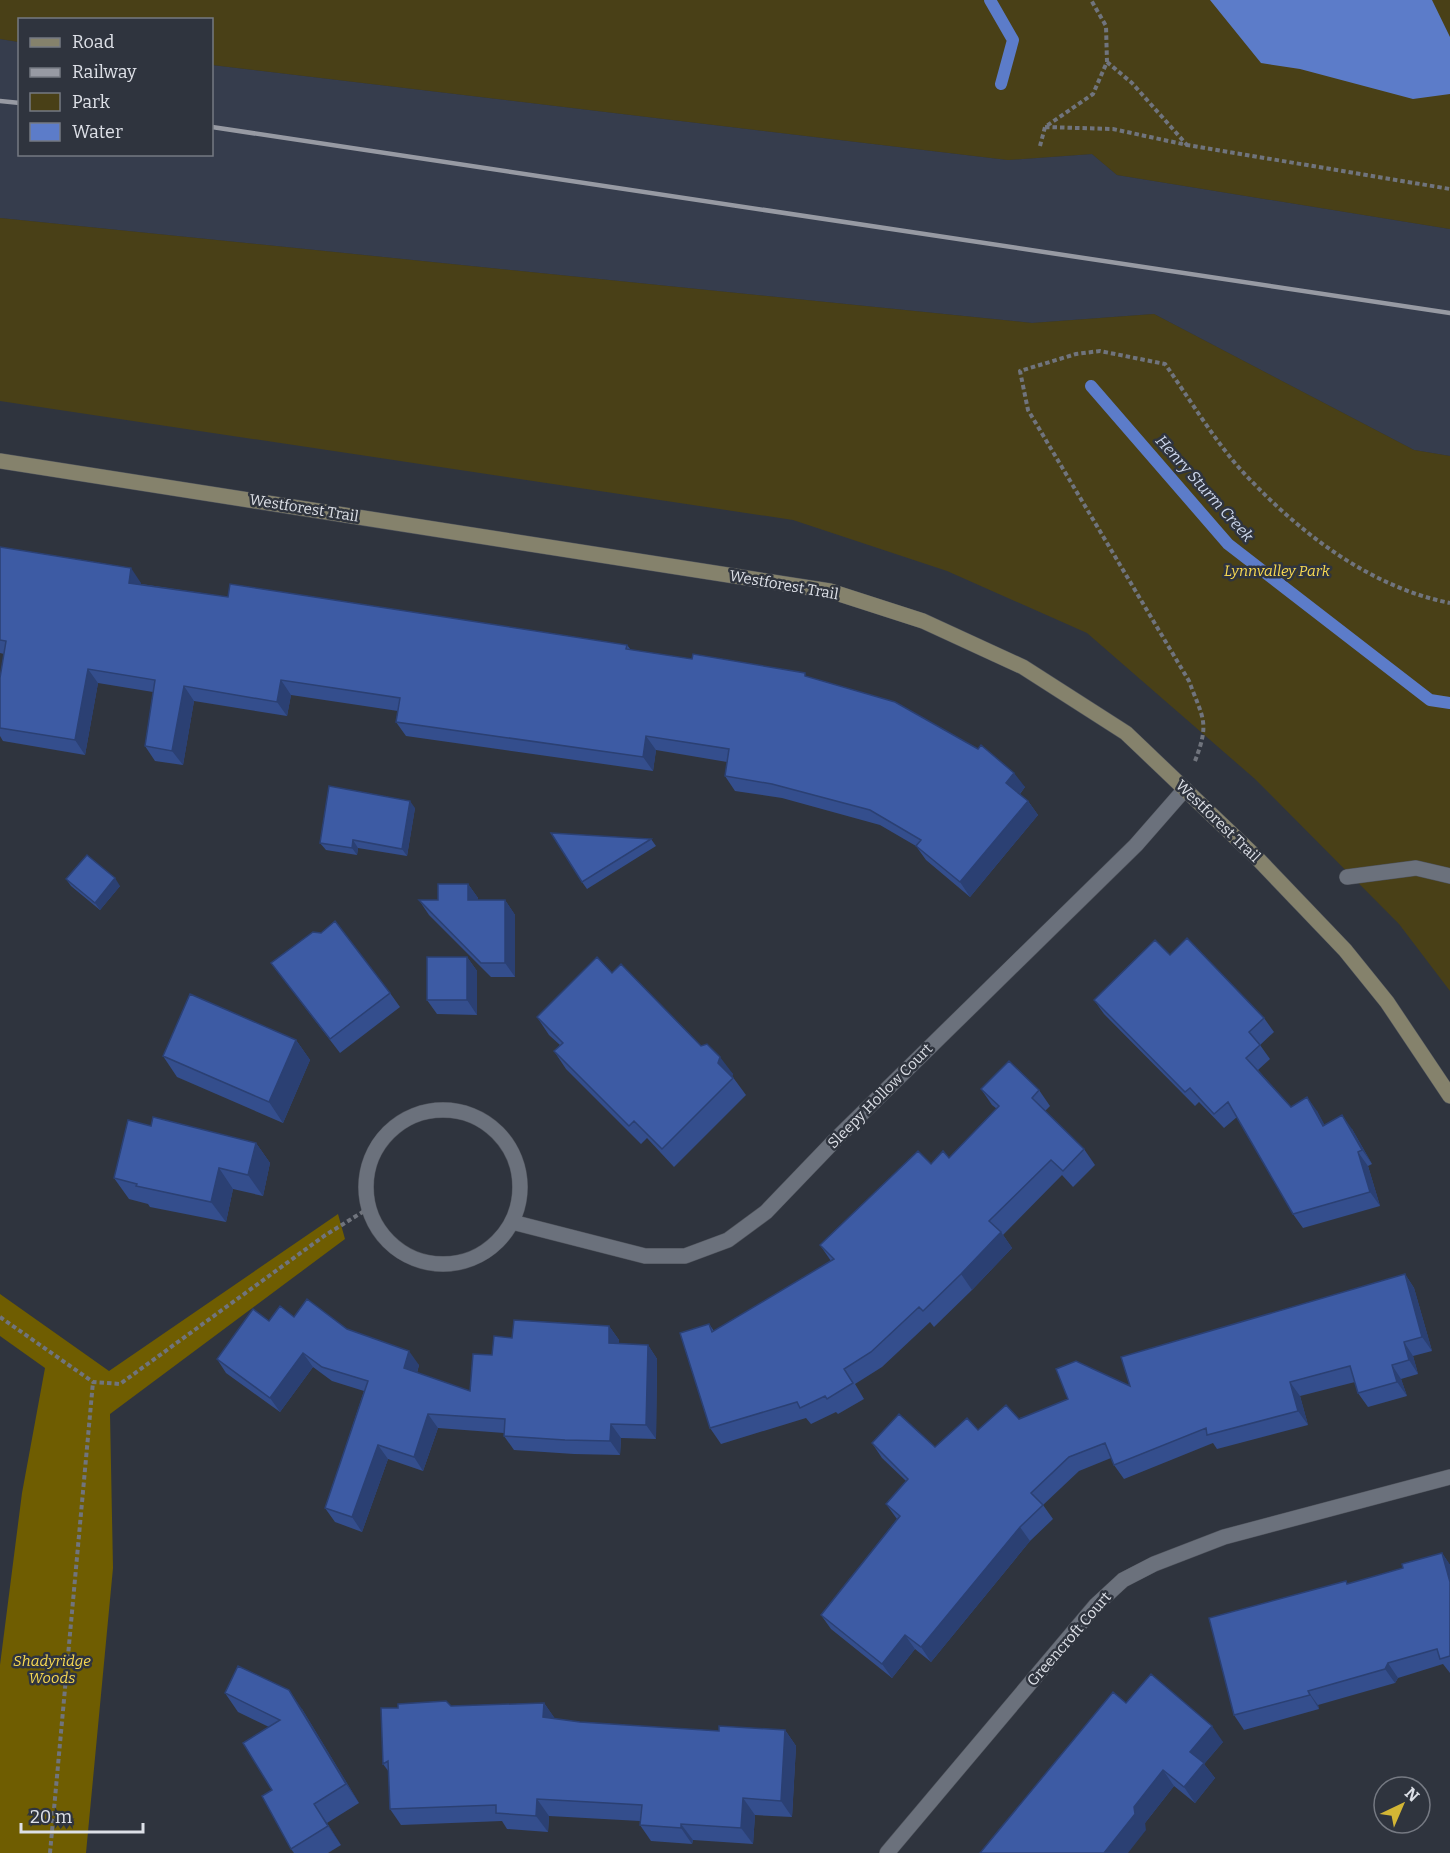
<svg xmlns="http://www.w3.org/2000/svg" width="1450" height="1853" viewBox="0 0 1450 1853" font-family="Bitter,serif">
<rect width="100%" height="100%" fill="#2f343e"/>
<!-- built -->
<path fill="#363d4d" d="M0,39L19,42L20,154H212V65L1008,160L1092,154L1117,175L1450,229V456L1414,450L1154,314L1032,323L0,218Z"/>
<!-- green -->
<path fill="#494017" d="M0,0H1450V229L1117,175L1092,154L1008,160L212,65V20H20L19,42L0,39Z
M0,218L1032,323L1154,314L1414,450L1450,456V991L1399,924L1255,779L1087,633L947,571L793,520L0,401Z"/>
<!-- forest -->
<path fill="#6f5d01" d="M338,1214L345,1239L110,1414L113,1568L86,1853H0V1665L22,1493L45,1368L0,1336V1294L109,1371Z"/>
<!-- water -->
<path fill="#5c7cc9" d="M1210,0H1432L1450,37V94L1413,99L1300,69L1261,63Z"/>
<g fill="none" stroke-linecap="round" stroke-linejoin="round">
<!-- stream -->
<path stroke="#5c7cc9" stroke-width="12" d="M990,0L1013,40L1001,84
M1091,386L1228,544L1430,700L1450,703"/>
<!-- lane casing -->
<g stroke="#4e525b" stroke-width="16">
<path id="lane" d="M1347,877L1416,868L1450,876"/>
</g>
<!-- street casing -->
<g stroke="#4e525b" stroke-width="16">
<path id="street" d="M366 1187a77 77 0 1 1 154 0a77 77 0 1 1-154 0Z
M512,1222L645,1256H685L728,1240L766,1212L838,1137L1136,845L1185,789
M887,1853L1096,1605L1123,1580L1154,1564L1224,1537L1450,1477"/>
</g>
<!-- secondary casing -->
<g stroke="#4e525b" stroke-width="16">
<path id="secondary" d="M0,461L830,591L923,621L1023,667L1126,733L1257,858L1345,950L1387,1002L1450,1096"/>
</g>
<!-- path -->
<path stroke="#70747d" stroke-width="4" stroke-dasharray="4.5 3" stroke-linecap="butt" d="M1107,62L1132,83L1187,145
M1045,127L1113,129L1187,145L1450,189
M1040,146L1045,127L1093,94L1107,62L1106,26L1091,0
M1195,761C1210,722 1203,719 1189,681L1028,410L1020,371L1076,354L1100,351L1165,364C1189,398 1214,440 1242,471C1297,531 1369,587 1450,603
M0,1317L93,1382L120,1384L324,1236L369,1208
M50,1853L93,1382"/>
<!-- lane -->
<use href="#lane" stroke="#6b717c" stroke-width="15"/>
<!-- street -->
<use href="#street" stroke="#6b717c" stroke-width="15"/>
<!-- secondary -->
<use href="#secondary" stroke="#85826c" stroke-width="15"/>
<!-- rail -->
<path stroke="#979aa3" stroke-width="4.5" d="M0,101L20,103
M212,127L1450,313"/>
</g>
<!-- wall -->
<path fill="#344e8d" d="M0,547L141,583V584L228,597L627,645L631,650L809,677L1025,787L1020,794L1028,801L1038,815L970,897L926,860L916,846L880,825L782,798L735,791L725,776L727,762L656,750L653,771L406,736L396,722L398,711L291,695L287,716L194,701L183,765L155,761L145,746L153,692L98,683L85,755L3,741L0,736V678L4,654L0,653Z
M415,808L407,856L358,848L357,855L326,850L320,843Z
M651,839L656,846L587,889L582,882Z
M66,879L120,886L100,910L71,886Z
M468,884L478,898V900H505L515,915V977H491L429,915L419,900H438Z
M1170,955L1264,1018L1274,1032L1260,1045L1270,1059L1258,1070L1291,1107L1317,1111L1324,1125L1352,1129L1372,1164L1368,1166L1380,1206L1303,1228L1293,1214L1237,1117L1224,1128L1199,1102L1195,1106L1104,1014L1094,1000Z
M467,957L477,971V1015L437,1014L427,1000Z
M271,963L390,993L400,1007L340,1053Z
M612,973L701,1046L733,1074L732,1076L746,1095L674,1167L647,1138L641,1144L566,1069L554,1051L560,1045L549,1035L537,1017Z
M296,1040L310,1060L283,1123L177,1077L163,1056Z
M981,1089L1039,1090L1050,1106L1045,1111L1084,1149L1095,1165L1073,1187L1062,1175L1003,1235L1012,1248L972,1290L934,1327L930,1322L882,1367L855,1384L864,1399L838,1414L836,1412L811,1424L806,1418L721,1444L710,1428L709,1324L714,1331L831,1261L820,1245L931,1164L949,1158L997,1109L992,1105Z
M151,1126L256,1143L270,1163L263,1196L233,1189L226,1222L150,1207L148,1204L129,1199L114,1178Z
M1405,1274L1414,1288L1432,1351L1413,1356L1418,1374L1401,1379L1407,1396L1368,1407L1358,1393L1355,1382L1300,1396L1308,1425L1217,1449L1213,1443L1124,1479L1114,1465L1111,1458L1079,1471L1043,1505L1053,1519L1030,1541L931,1662L915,1649L892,1678L831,1629L821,1615L897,1519L886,1504L906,1481L882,1458L872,1443L935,1447L978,1430L1130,1386Z
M294,1317L347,1329L419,1365L417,1373L470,1391L492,1355L512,1338L609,1326L619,1340V1344L648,1345L657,1359L656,1439L621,1438L620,1455L574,1454L514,1450L504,1436V1433L438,1428L423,1471L388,1459L362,1532L335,1522L325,1508L364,1391L332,1381L313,1367L280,1412L226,1373L217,1359L269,1321Z
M1442,1553L1450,1565V1673L1443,1664L1398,1678L1395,1683L1318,1705L1319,1709L1244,1730L1234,1715L1346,1581L1348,1584L1403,1568Z
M225,1693L302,1709L359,1803L327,1823L341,1845L328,1853H294L291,1849L272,1790L269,1727L238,1712Z
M544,1703L555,1719L580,1722L719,1731L785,1730L796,1746L792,1817L755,1815L753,1844L693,1840L692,1844L651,1841L640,1825V1821L549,1816L548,1832L507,1829L502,1821L401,1825L390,1809L389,1772L383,1764L451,1706Z
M1126,1703L1223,1742L1204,1764L1215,1778L1195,1803L1174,1786L1145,1823L1146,1830Z"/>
<!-- shaded-wall -->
<path fill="#2b4073" d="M131,568L141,583L139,597L129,583Z
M88,669L98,683L85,755L75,740Z
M281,680L291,695L287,716L277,702Z
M184,686L194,701L183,765L172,751Z
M646,736L656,750L653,771L643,757Z
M1014,773L1025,787L1017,797L1006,783Z
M410,801L415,808L407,856L402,849Z
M1028,801L1038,815L970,897L960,882Z
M353,840L358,848L357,855L352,848Z
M115,878L120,886L100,910L95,903Z
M468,884L478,898V915L468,900Z
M505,900L515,915V977L505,963Z
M467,957L477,971V1015L467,1000Z
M296,1040L310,1060L283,1123L269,1102Z
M720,1057L733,1074L731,1080L718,1063Z
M1307,1097L1317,1111L1333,1140L1323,1126Z
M1342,1115L1352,1129L1372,1164L1362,1150Z
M256,1143L270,1163L263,1196L248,1175Z
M1358,1152L1368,1166L1380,1206L1370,1192Z
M219,1168L233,1189L226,1222L211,1202Z
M1001,1232L1012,1248L972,1290L961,1274Z
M1405,1274L1414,1288L1432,1351L1422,1337Z
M609,1326L619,1340V1357L609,1343Z
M1404,1342L1413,1356L1418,1374L1409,1360Z
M648,1345L657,1359L656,1439L646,1425Z
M409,1351L419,1365L414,1383L404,1368Z
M303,1353L313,1367L280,1412L270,1398Z
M1392,1365L1401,1379L1407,1396L1397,1382Z
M1290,1382L1300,1396L1308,1425L1298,1411Z
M428,1414L438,1428L423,1471L414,1457Z
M611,1424L621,1438L620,1455L610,1441Z
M378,1445L388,1459L362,1532L352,1517Z
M1020,1527L1030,1541L931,1662L921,1647Z
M1442,1553L1450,1565V1582Z
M905,1635L915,1649L892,1678L882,1664Z
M1388,1663L1398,1678L1395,1683L1385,1669Z
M289,1690L302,1709L359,1803L346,1784Z
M1308,1691L1318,1705L1319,1709L1310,1695Z
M544,1703L556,1720L543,1717Z
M1212,1726L1223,1742L1204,1764L1215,1778L1195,1803L1184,1787L1190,1752Z
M785,1730L796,1746L792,1817L781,1801Z
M1163,1770L1174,1786L1145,1823L1146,1830L1128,1853H1104L1134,1807Z
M743,1798L755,1815L753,1844L741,1828Z
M537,1799L549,1816L548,1832L536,1816Z
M314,1804L327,1823L341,1845L328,1826Z
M681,1824L693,1840L692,1844L681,1828Z"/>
<!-- building -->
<path fill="#3d5ba4" stroke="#2b4073" stroke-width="1.5" d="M0,547L131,568L129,583L228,597L230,584L627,645L626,649L692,659L693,654L805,673V676L895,702L978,749L981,745L1014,773L1006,783L1028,801L960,882L916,846L921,840L870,810L772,784L725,776L729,749L646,736L643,757L396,722L400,698L281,680L277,702L184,686L172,751L145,746L155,680L88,669L75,740L0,728V678L6,641L0,640Z
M329,786L410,801L402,849L353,840L352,848L320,843Z
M551,833L651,839L582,882Z
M87,855L115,878L95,903L66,879Z
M438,884H468V900H505V963H481L419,900H438Z
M335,921L390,993L330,1039L271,963L313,932L321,933Z
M1187,938L1264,1018L1249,1032L1260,1045L1246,1058L1291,1107L1307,1097L1323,1126L1342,1115L1362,1150L1358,1152L1370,1192L1293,1214L1228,1102L1214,1114L1190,1088L1185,1092L1094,1000L1155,940L1170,955Z
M427,957H467V1000H427Z
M597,957L612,973L621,964L701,1046L707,1044L720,1057L718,1063L733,1078L662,1149L634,1121L629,1126L554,1051L563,1043L537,1017Z
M190,994L296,1040L269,1102L163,1056Z
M1009,1061L1039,1090L1032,1098L1084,1149L1063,1171L1051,1160L989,1221L1001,1232L961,1274L923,1311L919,1307L871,1352L844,1369L853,1383L827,1399L825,1396L800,1408L797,1402L710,1428L680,1333L709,1324L712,1332L834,1259L820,1245L918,1151L931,1164L943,1151L949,1158L999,1106L981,1089Z
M153,1117L256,1143L248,1175L219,1168L211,1202L136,1186L137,1184L114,1178L128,1120L151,1126Z
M1405,1274L1422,1337L1404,1342L1409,1360L1392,1365L1397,1382L1358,1393L1350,1366L1290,1382L1298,1411L1207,1435L1206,1428L1114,1465L1105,1443L1069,1457L1031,1493L1043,1505L1020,1527L921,1647L905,1635L882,1664L821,1615L900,1516L886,1504L908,1479L872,1443L899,1414L935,1447L967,1418L978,1430L1006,1405L1019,1419L1068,1399L1056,1369L1076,1361L1130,1386L1121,1357Z
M307,1299L347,1329L409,1351L404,1368L470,1391L473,1354L492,1355L494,1336L512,1338L514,1320L609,1326V1343L648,1345L646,1425L611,1424L610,1441L565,1440L504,1436L505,1419L428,1414L414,1457L378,1445L352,1517L325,1508L368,1381L322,1367L303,1353L270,1398L217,1359L253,1309L269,1321L280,1306L294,1317Z
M1442,1553L1450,1582V1656L1440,1659L1437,1649L1388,1663L1385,1669L1308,1691L1310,1695L1234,1715L1209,1618L1346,1581L1347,1584L1403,1568L1402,1564Z
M238,1666L289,1690L346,1784L314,1804L328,1826L291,1849L262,1796L272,1790L243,1743L280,1720L225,1693Z
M1151,1674L1212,1726L1190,1752L1204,1763L1184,1787L1163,1770L1134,1807L1135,1814L1104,1853H980L1113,1692L1126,1703Z
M446,1701L451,1706L544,1703L543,1717L580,1722L719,1731V1726L785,1730L781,1801L743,1798L741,1828L681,1824V1828L640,1825L642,1805L537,1799L536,1816L496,1813V1805L390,1809L388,1761L383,1764L381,1708H398V1704Z"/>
<g text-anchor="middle" stroke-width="5" stroke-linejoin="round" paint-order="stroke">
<!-- street labels -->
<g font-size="15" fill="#dde0e7" stroke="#2f343e">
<text transform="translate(304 508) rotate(9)" y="5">Westforest Trail</text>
<text transform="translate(784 585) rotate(10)" y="5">Westforest Trail</text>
<text transform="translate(1218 821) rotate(44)" y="5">Westforest Trail</text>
<text transform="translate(880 1096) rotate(-45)" y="5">Sleepy Hollow Court</text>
<text transform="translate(1069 1639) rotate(-49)" y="5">Greencroft Court</text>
</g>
<!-- park labels -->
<g font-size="15" font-style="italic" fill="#f8d952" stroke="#2f343e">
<text x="1277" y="576">Lynnvalley Park</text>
<text x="52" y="1666">Shadyridge<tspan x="52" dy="17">Woods</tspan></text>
</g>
<!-- water labels -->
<g font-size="16" font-style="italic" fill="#ced8ed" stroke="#2f343e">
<text transform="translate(1205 488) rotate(48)" y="6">Henry Sturm Creek</text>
</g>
</g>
<!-- legend -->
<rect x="18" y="18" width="195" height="138" fill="#2f343e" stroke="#757982" stroke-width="1.5"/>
<rect x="30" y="38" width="30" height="9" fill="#85826c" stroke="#757982" stroke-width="1.5"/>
<text x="72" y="48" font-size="18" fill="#dde0e7">Road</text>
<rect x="30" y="68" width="30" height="9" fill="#979aa3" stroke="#757982" stroke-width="1.5"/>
<text x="72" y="78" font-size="18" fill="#dde0e7">Railway</text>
<rect x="30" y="93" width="30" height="18" fill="#494017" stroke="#757982" stroke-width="1.5"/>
<text x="72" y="108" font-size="18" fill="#dde0e7">Park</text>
<rect x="30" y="123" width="30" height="18" fill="#5c7cc9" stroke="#757982" stroke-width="1.5"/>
<text x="72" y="138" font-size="18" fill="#dde0e7">Water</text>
<!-- north arrow -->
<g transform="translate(1402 1805) rotate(44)"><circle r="28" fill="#2f343e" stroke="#757982" stroke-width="1.5"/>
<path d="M0-4.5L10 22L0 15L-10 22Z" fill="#d3b635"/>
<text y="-9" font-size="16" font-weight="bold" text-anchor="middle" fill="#dde0e7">N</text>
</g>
<!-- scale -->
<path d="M21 1823v9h122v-9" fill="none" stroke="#dde0e7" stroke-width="3"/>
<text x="30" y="1823" font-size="18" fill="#dde0e7" stroke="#2f343e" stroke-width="4.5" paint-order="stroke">20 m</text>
</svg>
